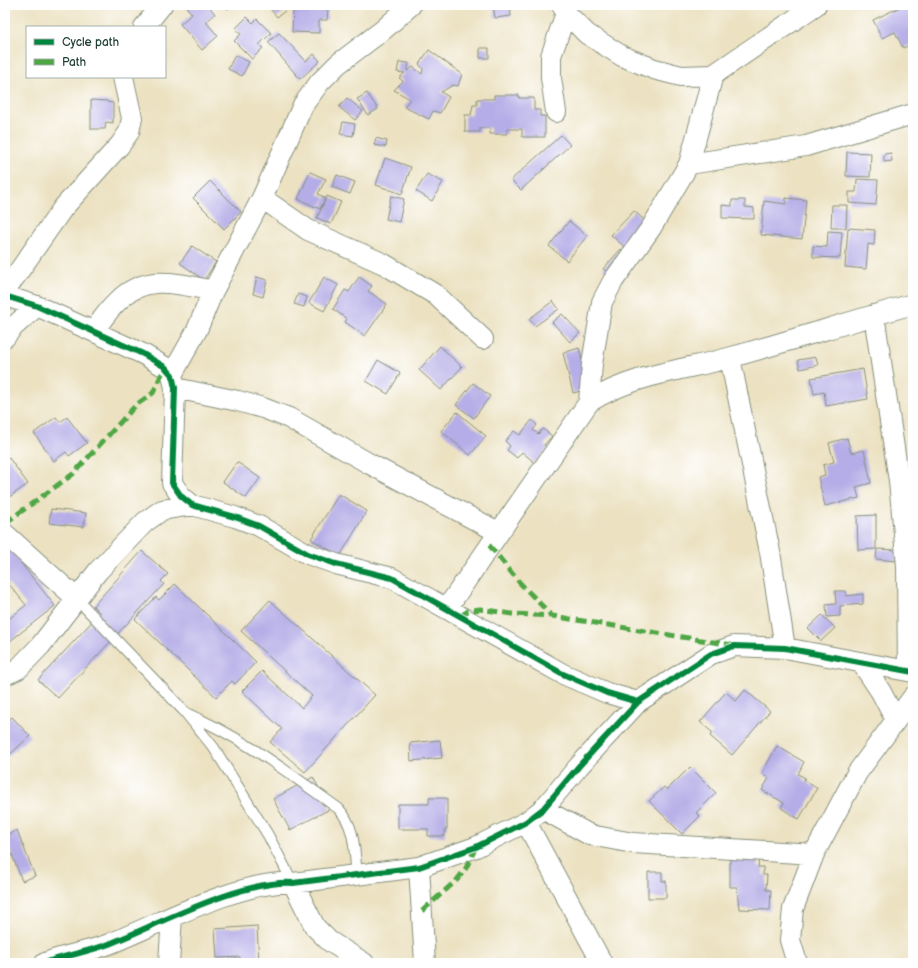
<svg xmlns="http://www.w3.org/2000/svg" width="918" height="968" viewBox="0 0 918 968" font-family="'Balsamiq Sans',sans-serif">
<rect width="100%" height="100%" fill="#fff"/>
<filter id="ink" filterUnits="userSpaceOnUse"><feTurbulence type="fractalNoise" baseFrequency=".025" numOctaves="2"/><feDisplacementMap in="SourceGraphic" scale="8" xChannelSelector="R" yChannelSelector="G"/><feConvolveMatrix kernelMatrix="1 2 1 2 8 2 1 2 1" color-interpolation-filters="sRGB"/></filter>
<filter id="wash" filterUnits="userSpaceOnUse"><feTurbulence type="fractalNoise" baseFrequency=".012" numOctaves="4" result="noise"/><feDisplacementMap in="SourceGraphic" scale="16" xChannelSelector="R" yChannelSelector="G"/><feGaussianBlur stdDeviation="0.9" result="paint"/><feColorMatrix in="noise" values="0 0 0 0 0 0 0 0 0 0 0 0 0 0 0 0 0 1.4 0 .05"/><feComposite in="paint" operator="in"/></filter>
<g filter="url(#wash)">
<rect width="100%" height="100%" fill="#ece2c2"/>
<g id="blocks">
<!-- building -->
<path fill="#b5ade7" d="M191,5H208L215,14L206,22L218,36L202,50L180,24L192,14L187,8Z
M225,5H234L227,9Z
M267,5H293L277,17Z
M493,5H510L511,16L495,18Z
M904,5H913V43L903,48L895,32L882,38L873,20Z
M293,8L328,9L327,20H319V33L292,32Z
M247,17L253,23L257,19L271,33L259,45L263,48L252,59L234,41L241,34L235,29Z
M279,33L306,61L314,54L320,61L300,79L268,42Z
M480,48H489V58H480Z
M429,50L462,74L458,86L453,85L441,92L449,97L440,113L433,111L429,119L404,107L410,99L394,90L403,81L399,78L405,73L397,72L399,62L409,63L407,71L413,67L422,74L423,69L419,64Z
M235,55L249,62L242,76L228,69Z
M367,93L378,109L368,115L357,99Z
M494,95H519V98H534V110H540V116H545V137H522V129H507V134H490V128H480V132H465V115H471L473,105H477V99H494Z
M347,98L363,111L355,120L339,107Z
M91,100L107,101V102L113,103V123L106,122L105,129H91Z
M343,122L355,124L353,136L340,134Z
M561,135L570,145L521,190L511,180Z
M376,138L387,141L386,147L374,145Z
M847,152L871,153L870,177L846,176Z
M891,153L892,161L884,162V154Z
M385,158L411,167L402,194L376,185Z
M310,172L326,179L318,194L325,198L320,209L298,199Z
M427,174L443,182L432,201L416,191Z
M337,175L355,182L350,194L332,187Z
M857,179L878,180L876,205L849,203V192H856Z
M210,181L241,212L224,229L193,198Z
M327,196L341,202L331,224L317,218Z
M391,196L404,199L399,222L386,219Z
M786,198L806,200L802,239L761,235L764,201L786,204Z
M732,200H745V207L754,208V219L722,218V205L732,206Z
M832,205H847L846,228H831Z
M634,211L650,225L628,250L611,235Z
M569,221L587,236L567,261L549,246Z
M848,228L875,230L874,245L868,244L866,269L845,267Z
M828,231L842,232L840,258L813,257V246L827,247Z
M192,246L216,262L204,280L180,263Z
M621,249L628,256L611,275L603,269Z
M257,277L267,280L263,297L253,294Z
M324,277L338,285L324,311L309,303Z
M359,277L372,286L368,291L387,304L365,336L345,322L347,319L333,309L345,290L349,292Z
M298,294L307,297L304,307L294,304Z
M553,301L559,309L535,326L529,319Z
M562,314L580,333L570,342L552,322Z
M440,346L462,367L441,390L419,370Z
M579,348L589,389L573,393L563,353Z
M816,357L818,365L800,369L798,360Z
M378,360L400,373L388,394L366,381Z
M863,369L868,399L826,406L824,392L814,394L811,378Z
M473,383L490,396L474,418L456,405Z
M457,412L486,436L470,455L441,431Z
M56,417L60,422L67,417L87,443L69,456L66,452L54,461L34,433Z
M532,420L537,425L533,430L538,434L543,429L552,436L544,445L548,448L535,463L522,452L517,458L507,450L510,446L505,441L514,431L520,435Z
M847,438L851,453L864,450L871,483L856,487L859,498L825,506L818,477L825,475L823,465L834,462L829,443Z
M9,458L28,484L5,500V461Z
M237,462L260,478L246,498L223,482Z
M339,494L367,511L340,556L311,539Z
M51,509L86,513L84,527L49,523Z
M876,515V549L858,550L857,516Z
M5,543L55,606L5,645V622L26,605L5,579Z
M877,549L897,550L896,561L876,559Z
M142,551L168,574L161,581L164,584L58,698L38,680L100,613L93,606Z
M175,584L256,662L235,684L232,681L216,697L135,619L156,597L159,600Z
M835,591H846V596L863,594V604L840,606V616L827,617L826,605L836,604Z
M270,600L375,695L305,772L270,742L282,729L242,691L262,671L302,708L312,696L241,631Z
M822,615L835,628L821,641L808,628Z
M745,690L770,711L732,755L710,736L713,733L700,722L726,692L736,701Z
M5,717L8,720L12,717L30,736L5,759Z
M440,740L442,758L411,761L410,743Z
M777,746L804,762L798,774L805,778L803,780L817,788L799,819L781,808L784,803L762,790L769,778L762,773Z
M690,767L716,793L696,813L700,816L682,834L649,801L664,787L667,790Z
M313,777L330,809L290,830L273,799Z
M429,798H447V829H445V836H428V829H398V804H429Z
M17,830L35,876L22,881L5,836Z
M730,855L759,856L758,867H763V875H767L766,890H771L770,910L739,909L737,887H730Z
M648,872H662V881H666V898H648Z
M257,926L259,963H240V957L217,958L215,929Z"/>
</g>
</g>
<g filter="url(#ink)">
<use href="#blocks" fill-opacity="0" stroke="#86907b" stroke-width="1"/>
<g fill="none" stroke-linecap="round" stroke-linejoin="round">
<!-- lane casing -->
<g stroke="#86907b" stroke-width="12">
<path id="lane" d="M76,598L185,712L214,748L268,835L293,883
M186,713C242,737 289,773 339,809C356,828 354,851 357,876"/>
</g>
<!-- street casing -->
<g stroke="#86907b" stroke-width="22">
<path id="street" d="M562,5L566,13L587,34L622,56L654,69L681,76L713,75L816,5
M144,27L162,5
M556,112L551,78V56L566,13
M689,164L806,146L913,114
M262,198L308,230L384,264L436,295L483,339
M5,291L63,208L120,145L129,132L132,118L123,77
M5,296L37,306L143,354L165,367L172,375L175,388L172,483L181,496L192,505L235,517L259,526L308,554L336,564L392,578L563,674L607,693L638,702
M874,315L899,481L907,566L908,671
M94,331C101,321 108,310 117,302C144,273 178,283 213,291
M5,337L12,328L37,306
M730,358L770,552L785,648
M172,375L197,330L213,291L262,198L303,105L320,82L338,64L383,30L411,5
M175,388L238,401L263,408L289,418L370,464L498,532
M589,402L592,364L602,302L613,281L651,228L689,164L713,75
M5,534L76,598
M447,608L589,402C634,374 682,371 732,357C793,340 852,321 913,304
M861,662L881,692L895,719
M5,675L18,669L41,645L98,571L145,522L162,510L192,505
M543,809L590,835L633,843L814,854
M526,822L602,963
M419,867L425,963
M293,883L315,927L329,941L364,963
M45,963C66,955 88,952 109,944C159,924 240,880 293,883L419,867L476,847L526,822L543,809L579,766L638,702L711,654L734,646L785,648L913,672
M169,963L172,917
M797,963L790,940L793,909L814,854L857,773L913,697"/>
</g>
<!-- lane -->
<use href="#lane" stroke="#fff" stroke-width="10"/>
<!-- street -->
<use href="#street" stroke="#fff" stroke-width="20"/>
<!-- quiet -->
<path stroke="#4fa644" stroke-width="5" stroke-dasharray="10 5" stroke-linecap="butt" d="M5,523L73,474L136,405L153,393L165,367
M489,545L520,583L552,616L732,645
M460,616L468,611L480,609L512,614L552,616
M422,911L457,880L466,868L476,847"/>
<!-- cycleway casing -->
<g stroke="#fff" stroke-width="8">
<path id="cycleway" d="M5,296L37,306L143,354L165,367L172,375L175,388L172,483L181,496L192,505L235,517L259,526L308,554L336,564L392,578L563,674L607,693L638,702
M45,963C66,955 88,952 109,944C159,924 240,880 293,883L419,867L476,847L526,822L543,809L579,766L638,702L711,654L734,646L785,648L913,672"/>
</g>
<!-- cycleway -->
<use href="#cycleway" stroke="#00873e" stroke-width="6"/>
</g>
</g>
<!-- margin -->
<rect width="918" height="968" fill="none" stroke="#fff" stroke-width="20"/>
<!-- legend -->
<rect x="26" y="26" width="140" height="52" fill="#ffffff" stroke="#a5b1ae"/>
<rect x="34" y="39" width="20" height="6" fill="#00873e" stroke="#a5b1ae"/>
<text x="62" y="46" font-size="12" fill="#1f3d34">Cycle path</text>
<rect x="34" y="59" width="20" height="6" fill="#4fa644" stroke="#a5b1ae"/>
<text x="62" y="66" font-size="12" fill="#1f3d34">Path</text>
</svg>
